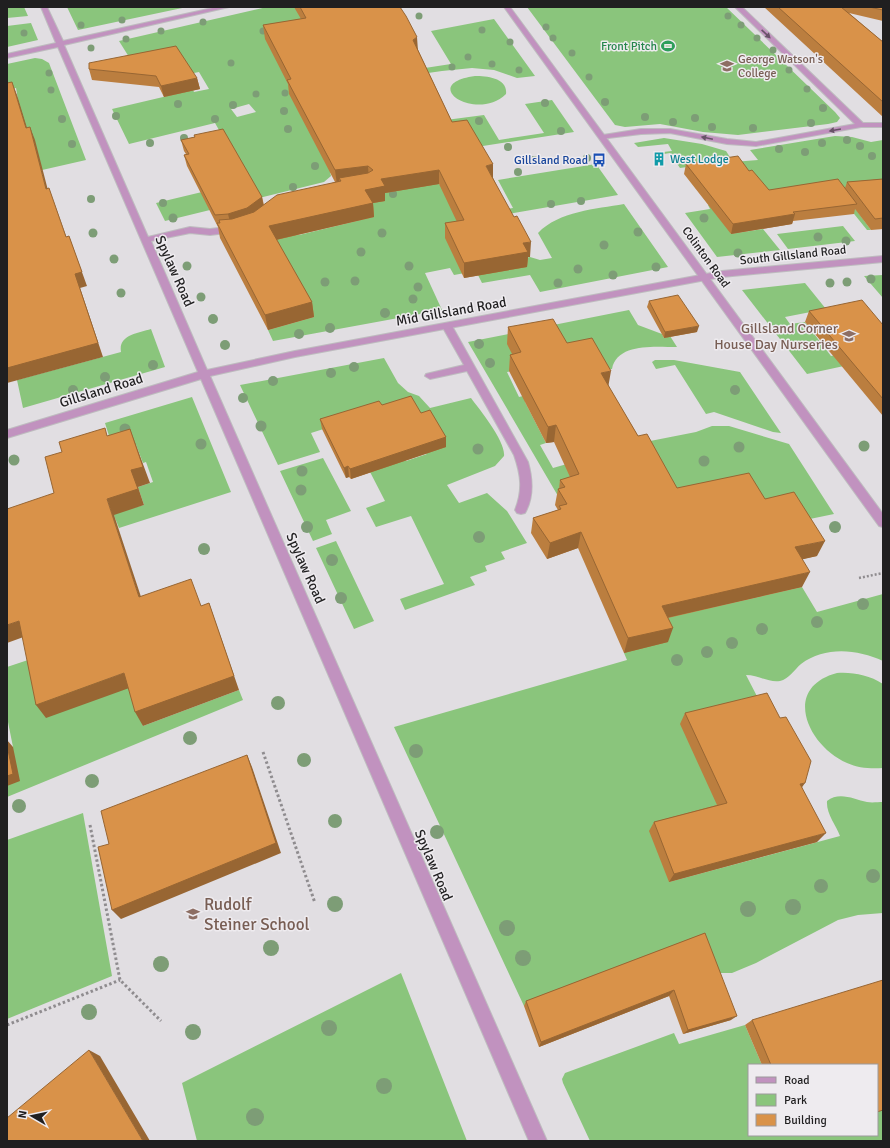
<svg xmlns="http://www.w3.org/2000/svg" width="890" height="1148" viewBox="0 0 890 1148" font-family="Signika,sans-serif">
<rect width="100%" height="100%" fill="#e1dee2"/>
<!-- green -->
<path fill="#8ac57c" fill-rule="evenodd" d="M7,7H24L28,16L7,18Z
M67,7L79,8L187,7L78,30Z
M267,7H299L304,25L327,83L451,64L431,31L494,19L535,76L517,78L494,70L472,68L442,71L365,82L423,123L484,115L499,140L544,133L525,104L552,100L574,132L470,148L439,184L470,215L513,208L498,180L596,164L618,195L508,214L446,238L460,268L530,257L540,260L552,258L538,233C559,211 596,209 624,204L668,267L540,292L530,275L482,283L476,271L454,275L450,268L425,273L442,310L273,341L268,330L314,317L269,236L299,235L373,217L330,172L331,176L324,182L165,221L156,203L248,181L215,123L129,144L112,109L193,90L194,92L209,89L199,72L189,74L134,65L119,41ZM249,104L256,112L237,117L231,109Z
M527,7H726L835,112L840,118L837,122L828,124L738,135L703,132L660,124L625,127L615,125Z
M31,23L38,40L7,47V26Z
M35,58L42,59L49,63L86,160L7,178C14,150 22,116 16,88L7,89V64Z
M475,76C487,76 508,78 506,94C476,123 417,84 475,76Z
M835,136L852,137L871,142L883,140V194L851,203L871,230H867L834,189L813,193L831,216L813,218L799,202L730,234L763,229L780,250L717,257L685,213L710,209L708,205L750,198L694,166L680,168L670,153L664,154L663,152L672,151L668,144L638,147L634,143L664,138L702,144L726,151L733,162L758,160L750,150Z
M843,226L855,241L788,249L777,234Z
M883,275V298L864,276Z
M805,283L826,309L785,317L790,324L805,322L831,356L883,345L867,361L807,374L742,290Z
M629,310L638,325L662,334L664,338L670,336L677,347C657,347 617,342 612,369C578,375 539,363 507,372L519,397L539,392L525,402L546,443L540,445L553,468L640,443L696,432L712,426H729L789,444L834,514L805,520L752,505L558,496L468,342Z
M151,329L165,367L23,408L17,380L121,352C118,335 138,333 151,329Z
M384,358L398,383L408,392L419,396L430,408L471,398C480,410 506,442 504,456L495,466L447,485L459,503L487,493L507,511L527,543L501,552L505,559L485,566L487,571L470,577L475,585L405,610L400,599L444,584L411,516L376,527L366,508L385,501L369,470L404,459L406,461L427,454L380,411L311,433L320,452L278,465L240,385Z
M655,360H674L740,372L781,433L773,432L714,412L706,414L675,365L656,369L652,362Z
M192,397L231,492L119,528L113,513L144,505L138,487L153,482L146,462L143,463L136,445L114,452L105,423Z
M323,458L351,511L326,520L332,534L313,541L280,471Z
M336,541L374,621L354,629L316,548Z
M802,587L817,612L883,594V661C857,649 825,646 801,664C794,670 789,679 780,681C769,683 758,675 746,675L761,704L720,812L669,882L840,836C836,825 826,814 827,801C839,791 854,799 867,802C872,803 878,802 883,802V913L858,915L838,920L756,963L732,973H713L524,1006L394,727L627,660L624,653L657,620Z
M34,658L132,687L143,726L239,690L243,700L7,797V786L13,747L7,717V667Z
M837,673C853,672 869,675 883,684V768C871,769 858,768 847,763C808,746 781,688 837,673Z
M83,813L112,976L7,1019V840Z
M401,973L467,1141H197L182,1083Z
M745,1025L762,1065H749V1135H877V1112L883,1110V1141H590L563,1083L562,1079L565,1073L674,1033L679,1044Z"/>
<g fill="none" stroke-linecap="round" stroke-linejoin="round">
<!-- service casing -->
<g stroke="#bebcbf" stroke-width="2">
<path id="service" d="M735,7H742L863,123H883V127H861L756,146L727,144L670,133L641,134L600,139V135H603L641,129H670L727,139L756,142L855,124Z
M447,323L452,326L528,462C533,480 534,497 525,513L521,514L517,513L515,510C523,490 521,475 514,455L467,371L430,379L425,376L426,374L464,365L442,326Z"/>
</g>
<!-- minor casing -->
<g stroke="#bebcbf" stroke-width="2">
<path id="minor" d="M41,7H47L63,41L217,7H229L64,45L148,237L190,227L210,229L235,226L239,229L235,232L210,235L190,233L151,241L207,370L295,351L722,271L883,256V262L722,277L295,357L210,376L547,1141H529L201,379L7,438V430L198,372L58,47L7,58V54L56,43Z"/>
</g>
<!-- tertiary casing -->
<g stroke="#bebcbf" stroke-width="2">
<path id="tertiary" d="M504,7H510L883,514V527L879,526Z"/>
</g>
<!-- path-far1 -->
<path stroke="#8f8c8f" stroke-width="2.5" stroke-dasharray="2 2" stroke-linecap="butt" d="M859,578L883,573"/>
<!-- path -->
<path stroke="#8f8c8f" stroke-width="3" stroke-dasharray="2.5 2.5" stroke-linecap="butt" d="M263,752L315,903
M90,825L120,980L161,1021
M7,1025L120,980"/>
<!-- service -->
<use href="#service" fill="#c192bf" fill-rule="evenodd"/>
<!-- minor -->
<use href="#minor" fill="#c192bf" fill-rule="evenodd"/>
<!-- tertiary -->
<use href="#tertiary" fill="#c192bf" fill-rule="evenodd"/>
</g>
<!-- trees -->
<g fill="#7d9d76">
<circle cx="419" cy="16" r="3.5"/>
<circle cx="728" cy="16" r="3.5"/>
<circle cx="122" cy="20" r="3.5"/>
<circle cx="203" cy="22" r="3.5"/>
<circle cx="81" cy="25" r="3.5"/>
<circle cx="741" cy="25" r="3.5"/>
<circle cx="546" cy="27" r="3.5"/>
<circle cx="482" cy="30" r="3.5"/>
<circle cx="161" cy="31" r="3.5"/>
<circle cx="263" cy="31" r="3.5"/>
<circle cx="24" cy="33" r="3.5"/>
<circle cx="553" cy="38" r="3.5"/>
<circle cx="757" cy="38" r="3.5"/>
<circle cx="126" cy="39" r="3.5"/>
<circle cx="510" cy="42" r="3.5"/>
<circle cx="91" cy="48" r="3.5"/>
<circle cx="773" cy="50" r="3.5"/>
<circle cx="572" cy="53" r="3.5"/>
<circle cx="468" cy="57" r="3.5"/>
<circle cx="231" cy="63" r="3.5"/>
<circle cx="492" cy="64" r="3.5"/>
<circle cx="452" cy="67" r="3.5"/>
<circle cx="519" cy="70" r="3.5"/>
<circle cx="789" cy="70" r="3.5"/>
<circle cx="49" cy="73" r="3.5"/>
<circle cx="589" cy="77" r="3.5"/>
<circle cx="807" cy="89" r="3.5"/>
<circle cx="51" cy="90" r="3.5"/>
<circle cx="285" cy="93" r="3.5"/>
<circle cx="256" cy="94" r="3.5"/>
<circle cx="605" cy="102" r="4"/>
<circle cx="545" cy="103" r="4"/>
<circle cx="178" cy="104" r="4"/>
<circle cx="233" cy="105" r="4"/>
<circle cx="823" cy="108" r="4"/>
<circle cx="284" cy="111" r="4"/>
<circle cx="116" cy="116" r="4"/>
<circle cx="645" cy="117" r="4"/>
<circle cx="695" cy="118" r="4"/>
<circle cx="62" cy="119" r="4"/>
<circle cx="215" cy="119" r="4"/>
<circle cx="479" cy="121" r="4"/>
<circle cx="673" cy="122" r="4"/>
<circle cx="811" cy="123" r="4"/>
<circle cx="712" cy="127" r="4"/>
<circle cx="753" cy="128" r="4"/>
<circle cx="288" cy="129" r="4"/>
<circle cx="561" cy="131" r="4"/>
<circle cx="184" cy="138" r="4"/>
<circle cx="847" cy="140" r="4"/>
<circle cx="150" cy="143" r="4"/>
<circle cx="822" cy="143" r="4"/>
<circle cx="72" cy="144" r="4"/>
<circle cx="860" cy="146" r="4"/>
<circle cx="508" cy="147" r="4"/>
<circle cx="779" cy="149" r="4"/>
<circle cx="805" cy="152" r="4"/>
<circle cx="872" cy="156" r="4"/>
<circle cx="587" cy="158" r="4"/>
<circle cx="534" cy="160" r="4"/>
<circle cx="315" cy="166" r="4"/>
<circle cx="518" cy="172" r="4"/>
<circle cx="293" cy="187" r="4"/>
<circle cx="393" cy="194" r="4"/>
<circle cx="91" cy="199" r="4"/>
<circle cx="581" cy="201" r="4"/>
<circle cx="163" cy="203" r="4"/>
<circle cx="551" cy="204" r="4"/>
<circle cx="173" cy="218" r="4.5"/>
<circle cx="704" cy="218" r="4.5"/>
<circle cx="638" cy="232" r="4.5"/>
<circle cx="93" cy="233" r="4.5"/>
<circle cx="382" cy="233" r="4.5"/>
<circle cx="818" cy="237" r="4.5"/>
<circle cx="846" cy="241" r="4.5"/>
<circle cx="604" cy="245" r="4.5"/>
<circle cx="361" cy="252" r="4.5"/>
<circle cx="738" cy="253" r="4.5"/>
<circle cx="114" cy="259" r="4.5"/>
<circle cx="187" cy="266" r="4.5"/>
<circle cx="409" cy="266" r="4.5"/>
<circle cx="656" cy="267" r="4.5"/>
<circle cx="578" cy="269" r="4.5"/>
<circle cx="613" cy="275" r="4.5"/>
<circle cx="871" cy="279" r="4.5"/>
<circle cx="355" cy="281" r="4.5"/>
<circle cx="325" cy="282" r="4.5"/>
<circle cx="847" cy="282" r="4.5"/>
<circle cx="558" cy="283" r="4.5"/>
<circle cx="830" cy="283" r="4.5"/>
<circle cx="418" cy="287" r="4.5"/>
<circle cx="121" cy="293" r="4.5"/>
<circle cx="201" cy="297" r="4.5"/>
<circle cx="413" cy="299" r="4.5"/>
<circle cx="385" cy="313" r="5"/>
<circle cx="213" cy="319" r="5"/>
<circle cx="330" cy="328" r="5"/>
<circle cx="299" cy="334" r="5"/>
<circle cx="479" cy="344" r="5"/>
<circle cx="225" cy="345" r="5"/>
<circle cx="490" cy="363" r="5"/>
<circle cx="153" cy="365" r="5"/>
<circle cx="354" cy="367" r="5"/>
<circle cx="331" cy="373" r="5"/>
<circle cx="105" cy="377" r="5"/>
<circle cx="273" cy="381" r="5"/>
<circle cx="73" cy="390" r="5"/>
<circle cx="735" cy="390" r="5"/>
<circle cx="243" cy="398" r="5"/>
<circle cx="261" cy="426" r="5.5"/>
<circle cx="125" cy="429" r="5.5"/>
<circle cx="201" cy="444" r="5.5"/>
<circle cx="864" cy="446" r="5.5"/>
<circle cx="739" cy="447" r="5.5"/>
<circle cx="478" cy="449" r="5.5"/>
<circle cx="14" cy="460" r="5.5"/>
<circle cx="704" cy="461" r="5.5"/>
<circle cx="302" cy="471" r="5.5"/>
<circle cx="301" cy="490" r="5.5"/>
<circle cx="307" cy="527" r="6"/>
<circle cx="835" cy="527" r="6"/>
<circle cx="479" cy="537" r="6"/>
<circle cx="204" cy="549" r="6"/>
<circle cx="332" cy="560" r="6"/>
<circle cx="341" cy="598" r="6"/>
<circle cx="863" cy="604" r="6"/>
<circle cx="817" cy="622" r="6"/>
<circle cx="762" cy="629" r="6"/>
<circle cx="732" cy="643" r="6"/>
<circle cx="707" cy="652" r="6"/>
<circle cx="677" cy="660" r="6"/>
<circle cx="278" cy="703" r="7"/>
<circle cx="190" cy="738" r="7"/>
<circle cx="416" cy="751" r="7"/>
<circle cx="304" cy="760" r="7"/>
<circle cx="92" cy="781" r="7"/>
<circle cx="19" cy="806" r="7"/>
<circle cx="335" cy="821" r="7"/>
<circle cx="437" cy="832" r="7"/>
<circle cx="873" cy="876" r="7"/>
<circle cx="821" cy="886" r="7"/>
<circle cx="335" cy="904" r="8"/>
<circle cx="793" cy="907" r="8"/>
<circle cx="748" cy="909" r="8"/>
<circle cx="507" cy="928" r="8"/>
<circle cx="271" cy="948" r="8"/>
<circle cx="523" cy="958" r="8"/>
<circle cx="161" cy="964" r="8"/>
<circle cx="89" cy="1012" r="8"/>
<circle cx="329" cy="1028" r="8"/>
<circle cx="193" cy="1032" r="8"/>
<circle cx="384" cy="1086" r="8"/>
<circle cx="255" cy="1117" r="9"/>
</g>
<!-- wall -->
<path fill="#bb7e3f" d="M294,7H400L418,50L452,122L493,178L530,257H528L527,267L464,278L445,238V223L457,222L439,184L385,193V201L373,203L374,217L276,240L312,302L314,317L268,330L220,238L218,227L187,166L184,155L186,154L184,151L181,140L195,137L194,135L262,197L264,205L335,182L289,94L288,84L265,39L263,25L301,19Z
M764,7H883V21L849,13L883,42V117Z
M89,69L197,78L200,89L164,97L159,87L92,80Z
M686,164L749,171L769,190L845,188L847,182L883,179V229L871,230L855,209L854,214L793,221L792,224L731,234L684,174Z
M649,301L697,332L664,338L647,307Z
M809,311L883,325V416L805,322Z
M508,327L567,343L608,386L638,436L677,488L765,499L817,556L802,559V587L668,618V642L624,653L578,548L547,559L531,533L533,518L558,510L555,505L558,489H559L560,480L570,477L554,442L546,443L509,371L510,355L512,354L507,344Z
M382,405L421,413L446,437V447L351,479L349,477L346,478L322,429L320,419Z
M685,713L802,787L817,842L669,882L649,831L654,822L717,805L680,724Z
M705,933L731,1020L683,1034L669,996L539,1047L524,1006L526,1001Z
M752,1020L877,1065H762L745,1025Z"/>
<!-- shaded-wall -->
<path fill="#986633" d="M417,37L418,51L413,40Z
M197,78L200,89L164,97L161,86Z
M12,82L17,95L31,141L26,128Z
M30,127L35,140L51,202L46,189Z
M493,164V179L486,166Z
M368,166L369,181H341L339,178L340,184L337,185L335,170Z
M439,170V184L385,193V201L373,203L374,217L271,241L269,226L365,190L381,179Z
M49,188L54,202L71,250L66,237Z
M262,197L264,209L231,226L228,214Z
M795,214L792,224L731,234L733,224Z
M69,236L87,286L80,288L103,357L7,383V368L75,274Z
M531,242L530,257H528L527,267L464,278V263L523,243Z
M312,302L314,317L268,330L265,315Z
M699,326L697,332L664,338L665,332Z
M611,371L608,388L601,373Z
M556,425L554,442L546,443L548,427Z
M130,429L150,483L138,487L144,505L114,515L146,612L139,597L107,499L131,470Z
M446,437V447L351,479L350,469Z
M348,466L349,477L346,478L344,468Z
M581,532L578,548L547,559L550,543Z
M825,541L817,556L787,563L795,547Z
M810,572L802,587L657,620L662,606Z
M209,603L239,690L143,726L135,712Z
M19,621L29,635L7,643V625Z
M673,628L668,642L624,653L628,638Z
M124,673L132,687L46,718L36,705Z
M7,740L13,747L20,781L7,786Z
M247,755L252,767L281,853L121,919L112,910Z
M805,783L798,793L800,784Z
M826,833L817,842L669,882L674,874Z
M674,990L669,996L539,1047L541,1042Z
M737,1016L731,1020L683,1034L688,1030Z
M89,1050L100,1056L150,1141H143Z"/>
<!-- building -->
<path fill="#d99249" stroke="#986633" d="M300,7H400L406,16L417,37L413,40L452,122L467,120L493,164L486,166L514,217L517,216L531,242L523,243L528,252L464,263L445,223L464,220L439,170L381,179L385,186L365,190L373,203L269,226L312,302L265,315L217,223H220L219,220L232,219L254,212L277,195L341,181L339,178L368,173L373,170L368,166L335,170L287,80L291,79L263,25L306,18Z
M778,7H841L883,42V102Z
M869,7H883V10Z
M176,46L197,78L161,86L156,76L89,69V63Z
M12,82L26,128L30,127L46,189L49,188L66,237L69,236L82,272L75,274L98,343L7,368V83Z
M223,129L262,197L247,208L228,214L215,215L184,155L189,154L181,140L195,137L194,135Z
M738,156L749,171L752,170L769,190L838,179L857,204L793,212L795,214L733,224L686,164Z
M883,179V218L875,219L847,182Z
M678,295L699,326L665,332L649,301Z
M862,300L883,325V399L809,311Z
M553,319L567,343L592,338L611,371L601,373L638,436L647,434L677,488L749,473L765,499L794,492L825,541L795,547L810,572L662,606L673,628L628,638L581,532L550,543L533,518L561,509L559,506L567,504L558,489L565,487L560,480L579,474L556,425L548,427L510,355L521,352L508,327Z
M411,396L421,413L430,410L446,437L350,469L348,466L344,468L320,419L379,401L382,405Z
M105,428L107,436L130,429L143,467L131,470L138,489L107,499L139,597L191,579L201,606L209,603L234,676L135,712L124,673L36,705L19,621L7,625V509L54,493L45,457L62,452L59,442Z
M767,693L780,718L786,717L811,761L805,783L800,784L826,833L674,874L654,822L727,803L685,713Z
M7,745L13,774L7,776Z
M247,755L276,843L112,910L98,847L109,844L101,811Z
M705,933L737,1016L688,1030L674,990L541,1042L526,1001Z
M883,980V1110L877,1112V1065H771L752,1020Z
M89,1050L143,1141H7V1118Z"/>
<!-- one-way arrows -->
<defs><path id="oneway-solid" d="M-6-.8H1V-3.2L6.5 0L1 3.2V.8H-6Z"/></defs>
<g fill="#685368">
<use href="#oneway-solid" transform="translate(766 34) rotate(43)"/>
<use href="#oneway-solid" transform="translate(835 130) rotate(170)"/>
<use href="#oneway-solid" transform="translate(707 138) rotate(-168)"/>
</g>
<!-- icons -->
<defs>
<g id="stadium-bare" transform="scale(1.08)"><path d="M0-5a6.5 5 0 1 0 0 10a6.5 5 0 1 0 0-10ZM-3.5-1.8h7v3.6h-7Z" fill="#2e9e5b" stroke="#eeebef" stroke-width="2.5" paint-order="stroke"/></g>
<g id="school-bare" transform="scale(1.08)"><path d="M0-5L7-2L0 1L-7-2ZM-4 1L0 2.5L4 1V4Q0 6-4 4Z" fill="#8d6e63" stroke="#eeebef" stroke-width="2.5" paint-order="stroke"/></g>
<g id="building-bare" transform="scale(1.08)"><path d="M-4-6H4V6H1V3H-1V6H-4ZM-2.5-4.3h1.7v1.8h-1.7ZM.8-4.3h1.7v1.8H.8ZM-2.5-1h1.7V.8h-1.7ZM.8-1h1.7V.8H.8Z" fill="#0f9aa8" stroke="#eeebef" stroke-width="2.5" paint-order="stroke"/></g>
<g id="bus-bare" transform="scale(1.08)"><path d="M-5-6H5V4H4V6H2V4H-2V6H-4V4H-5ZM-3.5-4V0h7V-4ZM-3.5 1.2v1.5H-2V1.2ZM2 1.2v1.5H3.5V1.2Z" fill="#1a4fb4" stroke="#eeebef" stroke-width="2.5" paint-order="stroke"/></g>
</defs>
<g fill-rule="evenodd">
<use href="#stadium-bare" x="668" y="46"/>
<use href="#school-bare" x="727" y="66"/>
<use href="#building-bare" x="659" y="159"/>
<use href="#bus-bare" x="599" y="160"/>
<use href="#school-bare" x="849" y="336"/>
<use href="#school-bare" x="193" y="914"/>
</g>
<g text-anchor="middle" stroke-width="3" stroke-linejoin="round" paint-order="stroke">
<!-- far-leisure labels -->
<g font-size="12" fill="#27864d" stroke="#eeebef" text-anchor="end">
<text x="657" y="50">Front Pitch</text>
</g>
<!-- far-education labels -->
<g font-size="12" fill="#785e54" stroke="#eeebef" text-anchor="start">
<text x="738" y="63">George Watson's<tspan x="738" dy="14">College</tspan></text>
</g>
<!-- far-culture labels -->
<g font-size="12" fill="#0d838f" stroke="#eeebef" text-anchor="start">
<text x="670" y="163">West Lodge</text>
</g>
<!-- far-transit labels -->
<g font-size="12" fill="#164399" stroke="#eeebef" text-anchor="end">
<text x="588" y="164">Gillsland Road</text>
</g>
<!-- far-street labels -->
<g font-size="12" fill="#201f20" stroke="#eeebef">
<text transform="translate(793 255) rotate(-6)" y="4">South Gillsland Road</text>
<text transform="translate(706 257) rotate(54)" y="4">Colinton Road</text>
</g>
<!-- street labels -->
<g font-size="14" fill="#201f20" stroke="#eeebef">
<text transform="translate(175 271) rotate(66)" y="5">Spylaw Road</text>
<text transform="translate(451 311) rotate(-10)" y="5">Mid Gillsland Road</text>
<text transform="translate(101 390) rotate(-17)" y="5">Gillsland Road</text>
<text transform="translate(306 568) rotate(66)" y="5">Spylaw Road</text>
<text transform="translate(434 865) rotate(67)" y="5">Spylaw Road</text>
</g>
<!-- education labels -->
<g font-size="14" fill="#785e54" stroke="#eeebef" text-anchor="end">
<text x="838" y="333">Gillsland Corner<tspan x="838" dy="16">House Day Nurseries</tspan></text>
</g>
<!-- near-education labels -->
<g font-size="17" fill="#785e54" stroke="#eeebef" text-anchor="start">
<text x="204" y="910">Rudolf<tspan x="204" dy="20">Steiner School</tspan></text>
</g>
</g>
<!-- border -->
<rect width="890" height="1148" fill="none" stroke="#201f20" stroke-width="16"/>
<!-- legend -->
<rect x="748" y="1064" width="130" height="72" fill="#eeebef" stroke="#9c999c"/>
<rect x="756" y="1077" width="20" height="6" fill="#c192bf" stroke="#9c999c"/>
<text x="784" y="1084" font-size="12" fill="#201f20">Road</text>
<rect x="756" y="1094" width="20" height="12" fill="#8ac57c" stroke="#9c999c"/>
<text x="784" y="1104" font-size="12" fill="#201f20">Park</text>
<rect x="756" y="1114" width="20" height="12" fill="#d99249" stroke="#9c999c"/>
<text x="784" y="1124" font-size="12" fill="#201f20">Building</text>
<!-- north arrow -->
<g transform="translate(32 1116) rotate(279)" stroke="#eeebef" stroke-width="3" paint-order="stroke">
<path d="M0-3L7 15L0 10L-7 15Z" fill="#201f20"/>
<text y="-6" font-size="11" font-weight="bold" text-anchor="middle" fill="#201f20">N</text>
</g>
</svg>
